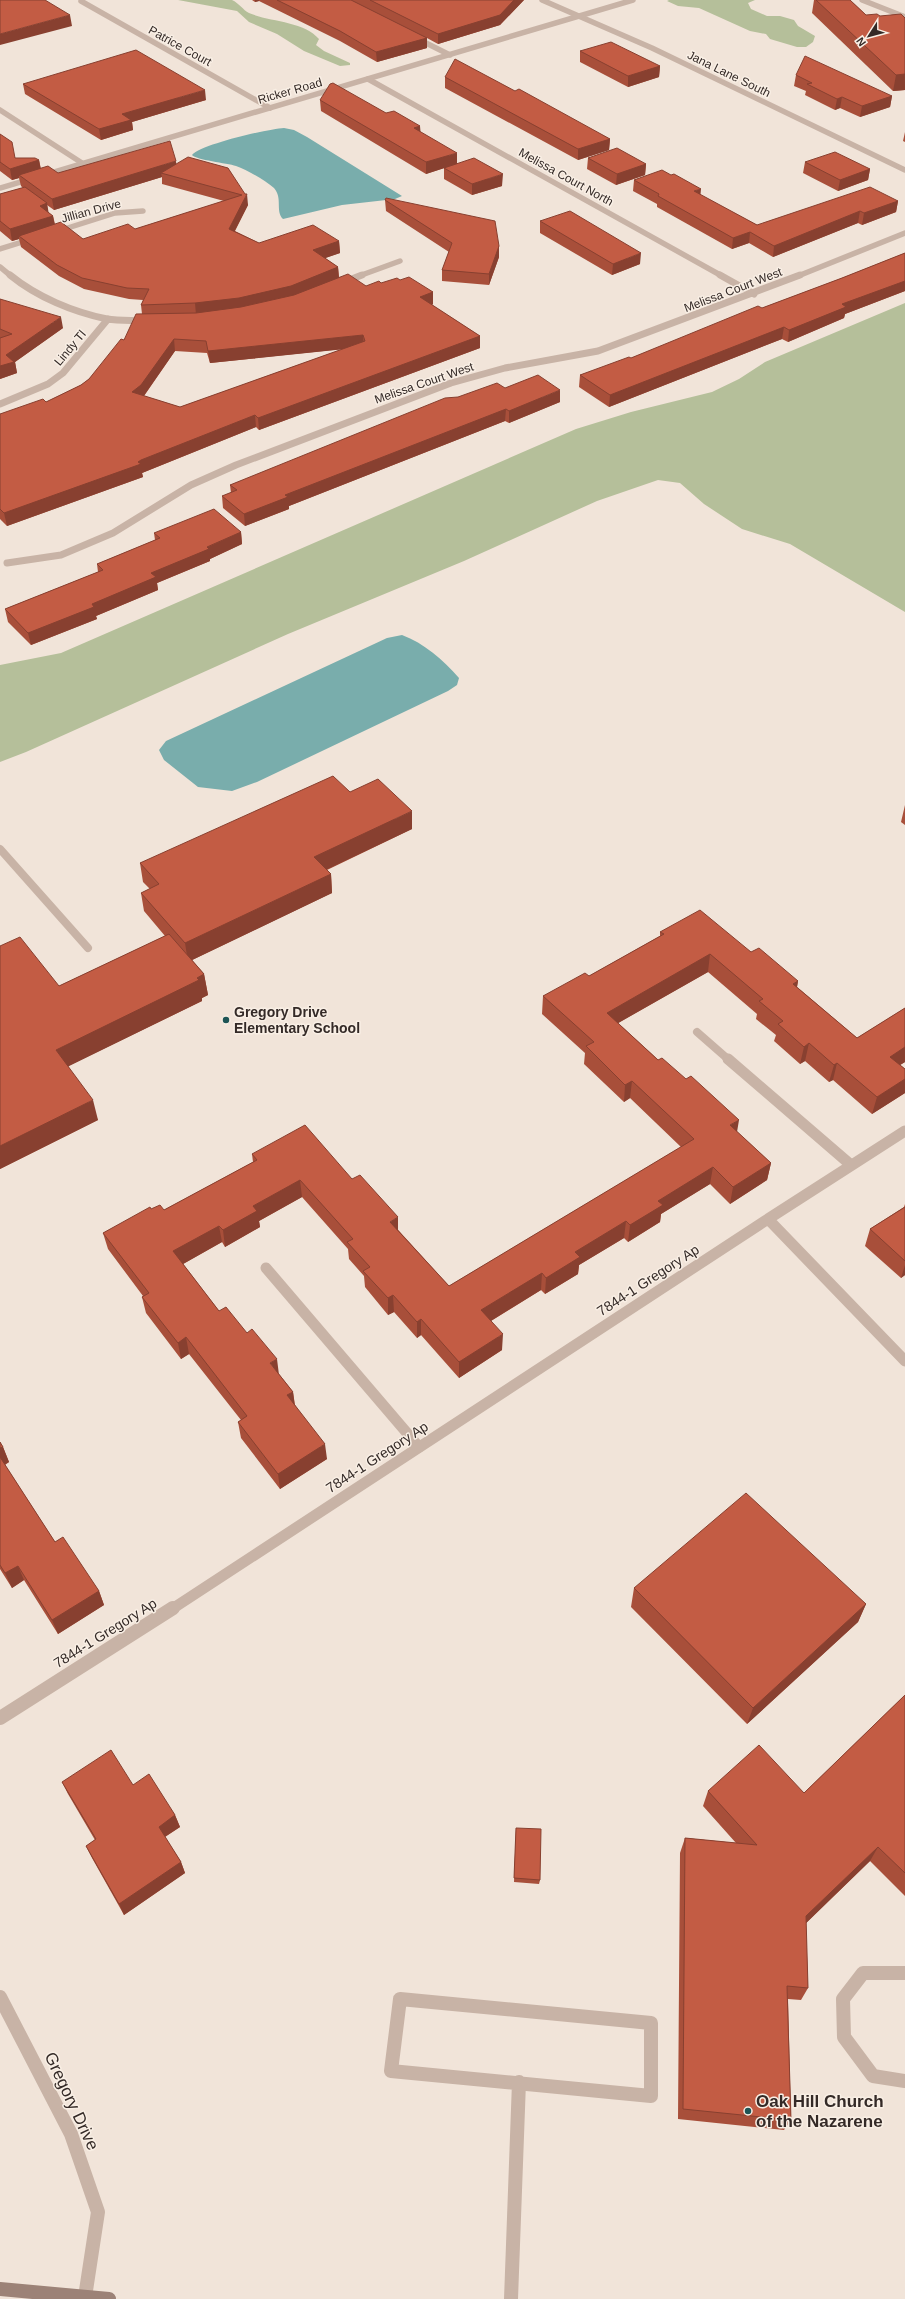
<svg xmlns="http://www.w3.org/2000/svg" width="905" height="2299" viewBox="0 0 905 2299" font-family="Arial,sans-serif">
<rect width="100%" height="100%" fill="#f1e4d9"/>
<!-- green -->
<path fill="#b5bf9a" d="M178,0H232C239,3 243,10 249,13C270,22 304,21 319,39L316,45L324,51L350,63V65L340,66L304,51L277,34L249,22L237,11Z
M669,0H755L748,3L751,9L767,16H780L794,20L798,26L815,36L813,42L806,47H797L770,39L766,34L750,31L699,8L678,6L667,1Z
M905,303V612L790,544L742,529L704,504L680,483L658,480L597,501L464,561L288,634L26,752L0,762V665L61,653L576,429L631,412L712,392L739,379L765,362Z"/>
<!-- water -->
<path fill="#79adac" d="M284,128L294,130L307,137L402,196L395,199L342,205L283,219C275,211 283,198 274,188C265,180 247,170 236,166C227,163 196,160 192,155C202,144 268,129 284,128Z
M402,635C424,643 443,660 459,678L457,685L448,691L257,782L232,791L198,787L164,760L159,750L166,741L387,638Z"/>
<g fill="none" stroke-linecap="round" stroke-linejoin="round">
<!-- service-far2 -->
<path stroke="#c8b3a6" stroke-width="8" d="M0,849L88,948
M697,1032L729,1060"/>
<!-- service-far1 -->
<path stroke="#c8b3a6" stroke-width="11" d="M728,1059L851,1165
M266,1268L419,1447"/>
<!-- service -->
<path stroke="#c8b3a6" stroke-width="14" d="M905,1973H863L843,1999L844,2037L873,2076L905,2081
M400,1999L651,2023V2096L391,2071Z
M511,2299L519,2082"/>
<!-- minor-far3 -->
<path stroke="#c8b3a6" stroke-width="5.5" d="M542,0L652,48L905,170
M862,0L905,17
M81,1L270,108
M414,37L450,55
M368,79L722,276
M0,110L82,163
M55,232L115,213L143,211
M0,249L32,239
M0,267L11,276
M359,276L400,261
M798,276L905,233"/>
<!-- minor-far2 -->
<path stroke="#c8b3a6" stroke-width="7" d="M10,275C37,297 73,312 107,319C120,321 134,320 147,321
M720,275L754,294
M344,282L362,275
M0,404L48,384L63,373L108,319
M7,563L61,555L113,533L191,485L236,465L451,383L505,368L598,351L800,275"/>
<!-- minor-far1 -->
<path stroke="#c8b3a6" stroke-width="11" d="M905,1131L768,1219L905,1361
M172,1609L768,1219"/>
<!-- minor -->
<path stroke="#c8b3a6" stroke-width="14" d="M0,1718L173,1608"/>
<!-- tertiary-far1 -->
<path stroke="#c8b3a6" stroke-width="5.5" d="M0,188L633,0"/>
<!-- tertiary -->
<path stroke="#c8b3a6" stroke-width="14" d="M0,1997L71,2134L98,2212L85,2297"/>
<!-- secondary -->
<path stroke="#9c8277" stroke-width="14" d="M0,2289L109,2299"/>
</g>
<!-- wall -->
<path fill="#a84f3a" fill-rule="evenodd" d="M252,0H524L500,25L438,44L427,38V48L377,62L340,41L259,1L255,2Z
M814,0H850L866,15L880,16L905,18V90L893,91L812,13Z
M580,51L660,66L659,77L628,87L580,62Z
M796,75L892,96L890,107L860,117L840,108L835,110L805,95L806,91L794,86Z
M445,77L515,91L610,139L609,150L578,160L445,88Z
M23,84L206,100L132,122L133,130L101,140L25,94Z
M320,100L386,113L420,126V132L457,163L502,186L472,195L444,179V168L426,174L321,111Z
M905,132V142L903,141Z
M0,134L15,158L39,160L41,169L58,173L176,164L228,168L248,205L235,231L259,243L339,241L340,253L325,258L338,267L339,277L366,286L400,280L433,292V304L432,305L480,336V348L259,430L256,427L142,473L143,477L7,526L0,519V414L46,402L81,385L89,379L124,340L142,314L141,305L143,300L129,299L84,289L59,276L21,247L19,239L12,241L0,231V194L23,188L21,186L19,178L12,180L0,171ZM162,177V184L224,201L135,229L83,239L55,224L53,216L48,212L47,205L54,210ZM343,349L180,407L144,396L175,351L207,353L210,363Z
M588,158L646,164L645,175L616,185L587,169Z
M805,162L870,169L868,180L838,191L803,173Z
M634,180L700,195L757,225L898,201L896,212L862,225L858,223L773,257L749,243L732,249L657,207V204L633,191Z
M385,200L499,246V257L489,285L442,281V270L449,252L386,211Z
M540,221L640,264L612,275L540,233Z
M905,253V291L845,314L844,318L788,342L782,339L609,407L579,387L580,375L631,358L762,308L842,278Z
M0,299L63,328L15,362L17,373L0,379Z
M505,388L560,402L509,423L505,421L289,506V509L245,526L223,508L222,496L231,493L230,485L458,397Z
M241,532L242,544L210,559V561L157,583L158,590L96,616L97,619L31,645L8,622L5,609L98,572L97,564L155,540L154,533Z
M350,792L412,829L327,870L331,874L332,893L192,960L204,974L208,995L202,998V1001L68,1066L98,1120L0,1169V946L59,986L165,936L144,911L141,893L150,889L143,882L140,863Z
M905,805V825L901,822Z
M660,932L751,952L798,981L797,987L857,1038L905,1008V1062L900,1065L905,1069V1093L872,1114L833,1080L829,1082L805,1061L800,1064L774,1041L776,1035L756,1019L757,1014L708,972L618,1023L771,1163L767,1180L730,1204L710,1184L661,1214L660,1222L628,1242L624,1238L579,1265L578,1274L545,1294L541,1290L491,1321L502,1350L459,1378L421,1335L417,1338L394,1312L388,1315L365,1287L364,1276L349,1259L348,1249L302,1197L259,1221L260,1227L225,1247L222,1242L183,1264L219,1311L279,1374L293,1392L295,1405L327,1459L280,1489L241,1438L238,1422L241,1420L189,1354L181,1359L146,1313L142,1297L143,1296L108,1249L103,1233L151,1209L164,1210L253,1162L252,1154L352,1179L449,1286L681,1147L630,1098L624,1102L584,1064L585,1053L542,1014L543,996L589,976L660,936Z
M905,1204V1275L901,1278L865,1246L870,1229L904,1207Z
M0,1442L3,1447L9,1462L5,1465L55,1542L99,1591L104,1605L58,1634L24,1580L12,1588L0,1569Z
M634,1588L866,1604L858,1622L747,1724L631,1607Z
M905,1695V1896L870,1861L806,1923L808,1988L801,2000L788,1999L791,2120L784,2130L678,2119L680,1853L685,1838L736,1843L703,1806L708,1791L804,1793Z
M62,1782L133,1785L175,1815L180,1827L165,1837L181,1862L185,1873L124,1915L92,1858L86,1846L95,1840L68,1794Z
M516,1828L540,1880L539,1884L514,1882Z"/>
<!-- shaded-wall -->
<path fill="#884030" d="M255,0H259V1L255,2Z
M514,0H524L500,25L438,44V34Z
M70,15L72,26L0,45V34Z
M427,38V48L377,62L376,52Z
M660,66L659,77L628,87V76Z
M905,74V90L893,91L896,75Z
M205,90L206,100L132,122L133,130L101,140L99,129L122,114Z
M892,96L890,107L860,117L862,106Z
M842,97L840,108L835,110L837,99Z
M420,126L421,137L414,128Z
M610,139L609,150L578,160V149Z
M457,153V164L426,174V162Z
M39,160L41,171L19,175V178L12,180L10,169Z
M176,161L177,172L161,173L162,177L54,210L52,199Z
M646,164L645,175L616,185L617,174Z
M870,169L868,180L838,191L840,180Z
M503,174L502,186L472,195V184Z
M701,189L700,200L694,191Z
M247,194L248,205L230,240L229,229Z
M898,201L896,212L862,225L864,213Z
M47,203L49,215L40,206Z
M860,211L858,223L773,257L774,246Z
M53,216L55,227L19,236V239L12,241L10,229Z
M750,232L749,243L732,249L733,238Z
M339,241L340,253L314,262L313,250Z
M499,246V257L489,285V274Z
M641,253L640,264L612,275L613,264Z
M338,267L339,279L292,297L240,309L196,315L195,303Z
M905,281V291L845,314L844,318L788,342L789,330L842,304Z
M433,292V304L420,309V297Z
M61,317L63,328L15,362L17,373L0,379V366L6,355Z
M784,327L782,339L609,407L610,395Z
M363,335L364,347L210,363L208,351Z
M480,336V348L259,430L258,418Z
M174,339L175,351L143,397L132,392Z
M560,390V402L509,423V411Z
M506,409L505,421L289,506V509L245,526L244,514L285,495Z
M255,415L256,427L142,473L143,477L7,526L4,513L138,462L141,460Z
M241,532L242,544L210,559V561L157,583L158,590L96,616L97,619L31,645L28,633L92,604L151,573Z
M412,811V829L315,875L314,857Z
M331,874L332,893L188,962L185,943Z
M710,954L708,972L606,1030L607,1013Z
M204,974L208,995L202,998V1001L61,1070L56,1050Z
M798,981L795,998L793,984Z
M809,1043L805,1061L800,1064L804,1047Z
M905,1047V1062L885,1074L890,1057Z
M837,1063L833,1080L829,1082L834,1065Z
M905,1079V1093L872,1114L877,1097Z
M632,1081L630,1098L624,1102L625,1085Z
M93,1100L98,1120L0,1169V1146Z
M739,1120L736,1138L730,1125Z
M771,1163L767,1180L730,1204L733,1187Z
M713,1167L710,1184L661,1214L660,1222L628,1242L630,1225L658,1201Z
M300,1180L302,1197L259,1221L260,1227L225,1247L223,1230L253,1206Z
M398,1217V1234L390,1222Z
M626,1221L624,1238L579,1265L578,1274L545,1294L546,1278L575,1252Z
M219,1226L222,1242L176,1268L173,1251Z
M905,1265V1275L901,1278Z
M542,1273L541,1290L481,1327V1310Z
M393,1295L394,1312L388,1315V1298Z
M421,1319V1335L417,1338V1322Z
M503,1334L502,1350L459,1378V1362Z
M186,1337L189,1354L181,1359L178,1343Z
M277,1359L279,1375L270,1363Z
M293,1392L295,1408L287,1395Z
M325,1444L327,1459L280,1489L278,1474Z
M3,1447L9,1462L2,1466L0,1461V1448Z
M18,1566L24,1580L12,1588L5,1573Z
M99,1591L104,1605L58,1634L52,1620Z
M866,1604L858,1622L747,1724L753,1708Z
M175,1815L180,1827L163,1838L159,1827Z
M878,1847L870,1861L799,1930L806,1916Z
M181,1862L185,1873L124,1915L119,1904Z"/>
<!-- building -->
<path fill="#c35c44" stroke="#884030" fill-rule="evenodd" d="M0,0H45L70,15L0,34Z
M277,0H351L427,38L376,52L340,31Z
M370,0H514L500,15L438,34Z
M816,0H850L866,15L877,14L880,16L901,14L905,18V74L896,75Z
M611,42L660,66L628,76L580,51Z
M136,50L205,90L122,114L131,120L99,129L23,84Z
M805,56L892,96L862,106L842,97L837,99L807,84L812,83L796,75Z
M455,59L515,91L519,89L610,139L578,149L445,77Z
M333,83L386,113L394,111L420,126L414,128L457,153L426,162L320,100L330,84Z
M0,134L12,142L15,158H35L39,160L10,169L0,162Z
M170,141L176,161L52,199L19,175L48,166L58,173Z
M617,148L646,164L617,174L588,158Z
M835,152L870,169L840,180L805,162Z
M188,157L228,168L245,194H247L229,229L259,243L313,225L339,241L313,250L338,267L291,286L239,298L195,303L141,305L149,289L127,288L82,278L57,265L19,236L61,222L83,239L128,224L135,229L242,195L161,173Z
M474,158L503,174L472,184L444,168Z
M662,170L671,175L674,174L701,189L694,191L757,225L870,187L898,201L864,213L860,211L774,246L750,232L733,238L658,196L659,194L634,180Z
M25,187L47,203L40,206L53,216L10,229L0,221V194Z
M386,198L495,221L499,246L489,274L442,270L452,243L385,200Z
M570,211L641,253L613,264L540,221Z
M905,253V281L842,304L846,307L789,330L784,327L610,395L580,375L629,357L631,358L758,306L762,308L842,278Z
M348,274L366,286L379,281L381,283L397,278L400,280L409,277L433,292L420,297L480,336L258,418L255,415L141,460L138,462L141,464L4,513L0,509V414L43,399L46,402L81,385L89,379L121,339L124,340L136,314L196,313L241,307L294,295ZM363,335L365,341L180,407L132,392L141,385L174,339L206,341L208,351Z
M0,299L61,317L6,355L14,362L0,366V338L12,334L0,329Z
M538,375L560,390L509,411L506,409L285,495L288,497L244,514L222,496L237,490L230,485L445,398L458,397L497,383L505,388Z
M214,509L241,532L207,547L209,549L151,573L156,577L92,604L94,607L28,633L5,609L103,570L97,564L160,538L154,533Z
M333,776L350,792L378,779L412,811L314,857L331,874L185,943L141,893L159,884L140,863Z
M700,910L751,952L759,948L798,981L793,984L857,1038L905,1008V1047L890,1057L905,1069V1079L877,1097L837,1063L834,1065L809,1043L804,1047L778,1024L783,1021L759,1001L763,999L710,954L607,1013L658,1060L662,1058L686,1079L691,1076L739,1120L730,1125L771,1163L733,1187L713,1167L658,1201L663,1205L630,1225L626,1221L575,1252L580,1257L546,1278L542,1273L481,1310L503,1334L459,1362L421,1319L417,1322L393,1295L388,1298L363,1271L370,1267L347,1242L353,1239L300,1180L253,1206L257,1211L223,1230L219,1226L173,1251L219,1311L226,1307L247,1333L252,1329L277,1359L270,1363L293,1392L287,1395L325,1444L278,1474L238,1422L247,1416L186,1337L178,1343L142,1297L149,1293L103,1233L150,1207L151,1209L160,1205L164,1210L257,1160L252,1154L305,1125L352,1179L360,1175L398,1217L390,1222L449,1286L694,1139L632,1081L625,1085L586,1046L594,1042L543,996L585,973L589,976L664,934L660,932Z
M169,934L204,974L197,978L199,980L56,1050L93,1100L0,1146V946L20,937L59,986Z
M905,1207V1261L870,1229Z
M0,1442L3,1447L0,1448Z
M0,1457L55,1542L63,1537L99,1591L52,1620L18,1566L5,1573L0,1565Z
M746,1493L866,1604L753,1708L634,1588Z
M905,1695V1873L878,1847L806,1916L808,1988L787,1986L791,2120L683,2109L685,1838L757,1845L708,1791L759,1745L804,1793Z
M111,1750L133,1785L149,1774L175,1815L159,1827L181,1862L119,1904L86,1846L96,1839L62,1782Z
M516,1828L541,1829L540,1880L514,1878Z"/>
<!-- markers -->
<g fill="#1d5455" stroke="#f9efe5" stroke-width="1.5">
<circle cx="226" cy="1020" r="4"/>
<circle cx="748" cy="2111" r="4"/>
</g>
<g text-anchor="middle" stroke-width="3" stroke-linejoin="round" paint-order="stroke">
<!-- far-street labels -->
<g font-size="12" fill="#342a27" stroke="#f9efe5">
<text transform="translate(180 46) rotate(29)" y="4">Patrice Court</text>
<text transform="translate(729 74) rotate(26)" y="4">Jana Lane South</text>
<text transform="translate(290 91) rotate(-16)" y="4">Ricker Road</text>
<text transform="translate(566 177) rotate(29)" y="4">Melissa Court North</text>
<text transform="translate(91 211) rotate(-15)" y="4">Jillian Drive</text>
<text transform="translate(733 290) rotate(-21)" y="4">Melissa Court West</text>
<text transform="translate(70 348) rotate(-50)" y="4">Lindy Tl</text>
<text transform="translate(424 383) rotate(-19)" y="4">Melissa Court West</text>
</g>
<!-- poi labels -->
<g font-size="14" font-weight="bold" fill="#342a27" stroke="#f9efe5" text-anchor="start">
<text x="234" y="1017">Gregory Drive<tspan x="234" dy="16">Elementary School</tspan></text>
</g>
<!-- street labels -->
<g font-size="14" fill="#342a27" stroke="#f9efe5">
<text transform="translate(648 1280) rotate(-33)" y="5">7844-1 Gregory Ap</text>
<text transform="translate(377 1457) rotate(-33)" y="5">7844-1 Gregory Ap</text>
<text transform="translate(105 1633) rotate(-32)" y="5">7844-1 Gregory Ap</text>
</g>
<!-- near-street labels -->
<g font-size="17" fill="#342a27" stroke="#f9efe5">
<text transform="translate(72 2101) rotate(65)" y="6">Gregory Drive</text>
</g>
<!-- near-poi labels -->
<g font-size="17" font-weight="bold" fill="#342a27" stroke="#f9efe5" text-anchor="start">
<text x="756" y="2107">Oak Hill Church<tspan x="756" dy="20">of the Nazarene</tspan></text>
</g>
</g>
<!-- north arrow -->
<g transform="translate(869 36) rotate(234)" stroke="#f9efe5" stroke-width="3" paint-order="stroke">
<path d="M0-3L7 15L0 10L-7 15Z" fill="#342a27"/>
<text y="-6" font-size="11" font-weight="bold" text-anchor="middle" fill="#342a27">N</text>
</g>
</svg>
